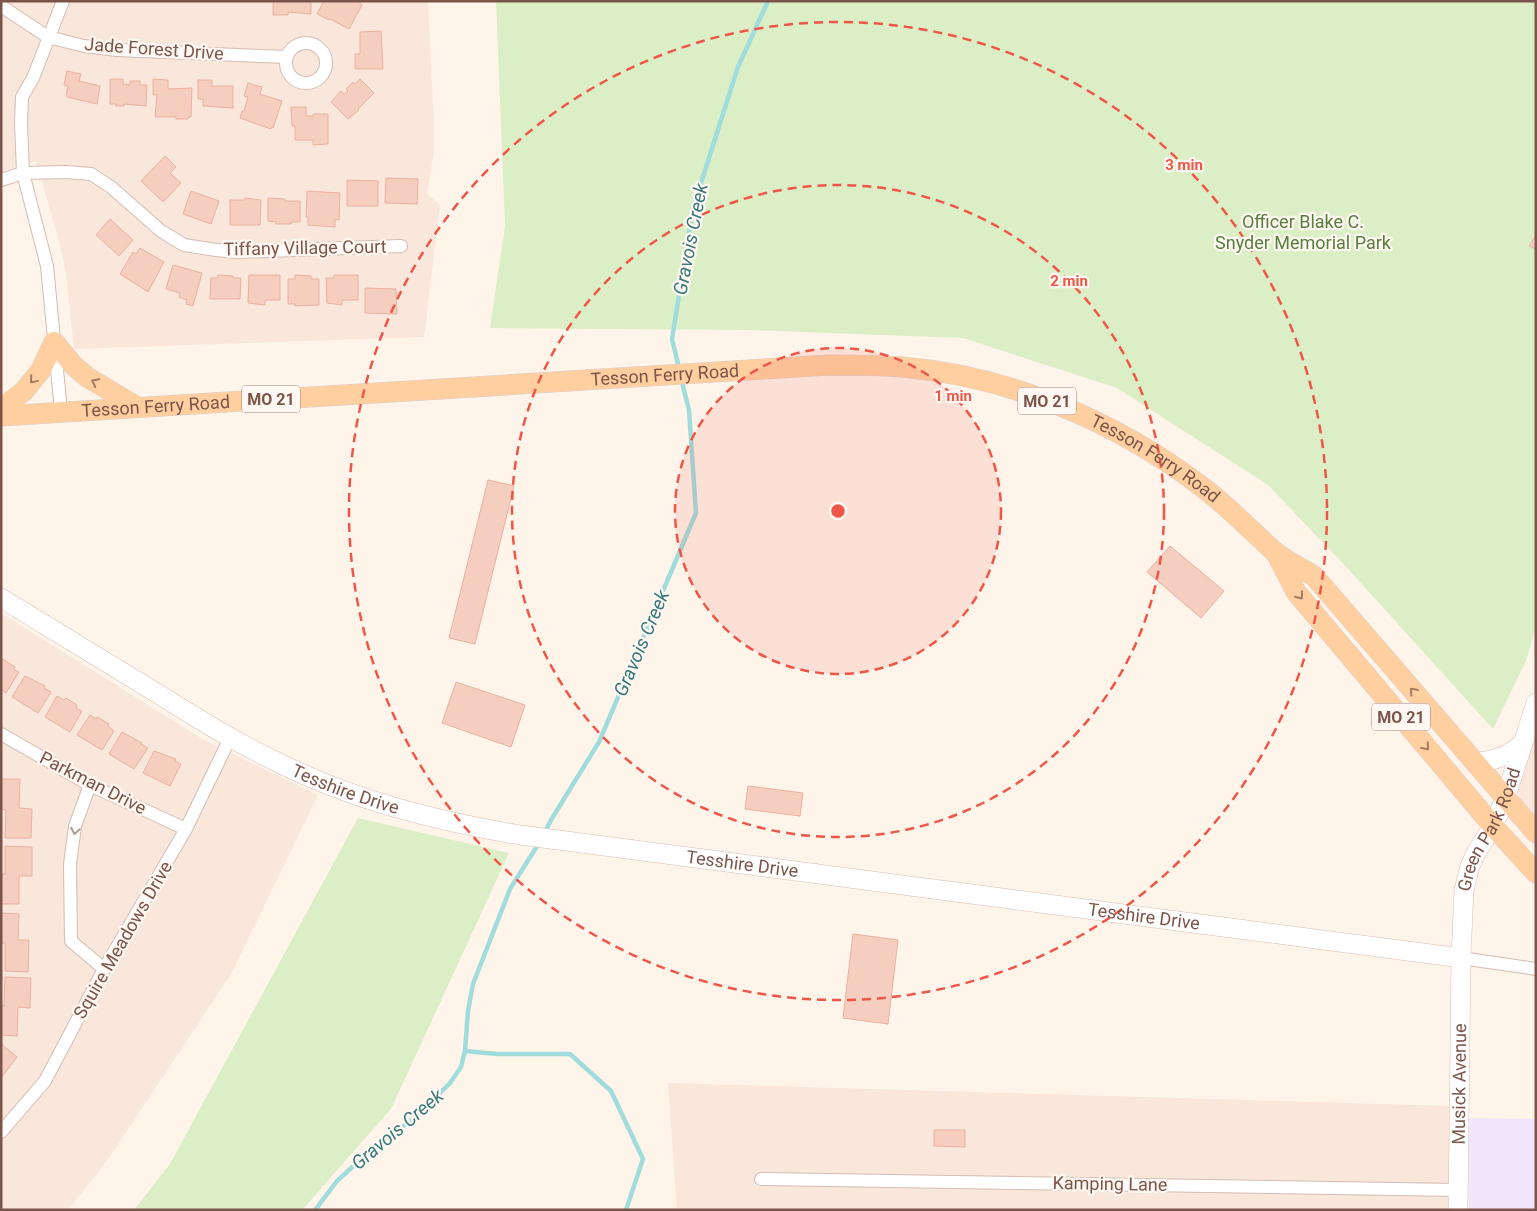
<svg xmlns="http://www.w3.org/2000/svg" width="1537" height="1211" viewBox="0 0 1537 1211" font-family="Roboto,sans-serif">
<rect width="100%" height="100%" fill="#fef4ea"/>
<!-- residential -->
<path fill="#f9e7db" d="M1,1H428L434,124V151L427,194L440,205L424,337L74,349L66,273L59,241L36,161L1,172Z
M1,613L204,740L318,795L230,976L107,1161L68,1210H1Z
M1536,732V820L1520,800L1518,789Z
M668,1083L1453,1106L1448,1210H677Z"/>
<!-- education -->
<path fill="#f1e6fb" d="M1469,1118L1536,1119V1210H1468Z"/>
<!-- green -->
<path fill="#dceec6" d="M496,1H1536V627L1526,661L1493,729L1350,571L1268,485L1117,388L963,338L749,330L490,328L505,226Z
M358,818L509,853L391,1109L302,1210H134L170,1164Z"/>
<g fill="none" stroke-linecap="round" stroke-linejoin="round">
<!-- stream -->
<path stroke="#a1dcdd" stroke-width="4.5" d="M679,368L672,339L693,208L738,67L768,1
M544,834L551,820L599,742L696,513L689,410L681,378
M465,1051L497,1054H570L611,1091L643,1159L626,1210
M315,1210L337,1181L372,1149L417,1116L450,1083L461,1067L465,1051L468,1011L473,984L510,889L539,843"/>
</g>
<!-- building -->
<path fill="#f6cebf" stroke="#eab19e" d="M273,1H311V14L288,12V15H273Z
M324,1H357L362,5L349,29L330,19L329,20L317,14Z
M381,31L383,69H355V54H360V32Z
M67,71L81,74L79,81L100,86L97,104L67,97L66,95L68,86L64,85Z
M110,79H123V84L130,85V81H140V85H147L146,106L124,104V106H116V104H110Z
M153,79L168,80V89L192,88L191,117H188V119H176V117H155L157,95H153Z
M360,79L374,93L358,109L359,110L348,119L331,102L341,91L344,94L348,91L346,89L353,82L355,84Z
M198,80H212V86H233V108L203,106V99H198Z
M248,83L262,87L260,94L282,101L273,128L272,127L271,129L240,118L242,111H244L248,97L244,96Z
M291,107H306V116H313V114H328V144L313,145V140H295V126H292Z
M165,156L176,167L170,173L181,183L163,202L141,181Z
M386,178L418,179L417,204L385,203Z
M347,180L378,181V206H347Z
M191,191L219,201L211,224L183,214Z
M307,191L340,193L339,220L335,219V227L308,225V217H306Z
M245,198L261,200L260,225H230V200H245Z
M268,198L285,199V201H300V222H291V224H276V222L268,221Z
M110,219L133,240L119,256L96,235Z
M1536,235V249L1529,246Z
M140,248L164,262L148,292L120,274L133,252L136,254Z
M173,265L202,273L193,306L186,304L187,300L179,297L180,293L166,289Z
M218,275L233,276V278H241L240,299H210L211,278H218Z
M249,275H280V300H265V305L248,303Z
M295,275L311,276V279H319V305L295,306V304H288V279H295Z
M334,275H358V300H342V305L327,303L326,278H334Z
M365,288L396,289L397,314L365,313Z
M488,480L514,486L475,644L449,638Z
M1170,546L1224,591L1201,618L1147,572Z
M1,658L15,667L13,669L19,672L6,693L1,690Z
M25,676L45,686L44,688L51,692L38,713L12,697Z
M456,682L525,705L511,747L442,723Z
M57,696L64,700L66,698L77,705L76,708L82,711L70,732L45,717Z
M90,715L96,719L97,717L109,724L108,726L114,731L102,750L77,735Z
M122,732L142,743L141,744L148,748L134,769L109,754Z
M154,751L176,759L175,761L181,764L170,786L143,773Z
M1,779H20L19,808L32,809L31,838H5L6,810L1,809Z
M748,786L803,793L800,816L745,809Z
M5,846L32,847V876H19V904H1V874H5Z
M1,913L19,914L18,940H29L28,972L5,971V943H1Z
M853,934L898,940L888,1024L843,1018Z
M5,977L31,978L30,1008L18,1007L17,1036L1,1035V1006H4Z
M1,1044L17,1057L1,1078Z
M934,1130H965V1147L934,1146Z"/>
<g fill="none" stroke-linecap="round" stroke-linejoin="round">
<!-- street casing -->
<g stroke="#d5bcb1" stroke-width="14">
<path id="street" d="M1,6L48,37L84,46L117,50L287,57
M286 63a20 20 0 1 1 40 0a20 20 0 1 1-40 0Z
M1,180L23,173L66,172L91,174L111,187L161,231L184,245L216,250L237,252L401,246
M61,411L47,266L23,173L21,123L22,97L33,78L63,1
M1,734L90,785L186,829
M90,785L75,826L70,864L71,941L104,969
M1461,958L1536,969
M1,1132L45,1081L104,969L186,829L230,738
M761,1179L1459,1190"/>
</g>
<!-- secondary casing -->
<g stroke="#dabdb0" stroke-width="20">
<g id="secondary">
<path id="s1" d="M1,598C54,630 107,663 160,695C197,718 235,742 275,761C352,800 436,821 520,835L1461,958"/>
<path d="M1474,762C1496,761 1506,757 1523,743"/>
<path id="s2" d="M1458,1210L1461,958L1464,890L1470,866L1476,853L1493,826L1505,799L1536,703"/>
</g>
</g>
<!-- primary casing -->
<g stroke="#dacfcc" stroke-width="21">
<g id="primary">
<path d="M1,409L24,391L41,370L54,342L73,365L87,377L137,407"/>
<path id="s3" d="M1,416L829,365C853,365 877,365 902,367C1010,376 1115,421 1201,486C1228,506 1250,530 1275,552C1286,561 1301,568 1314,576L1536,833"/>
<path d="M1276,553L1296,592L1493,826L1536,873"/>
</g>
</g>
<!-- street -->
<use href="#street" stroke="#fff" stroke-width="12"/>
<!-- secondary -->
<use href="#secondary" stroke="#fff" stroke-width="19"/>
<!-- primary -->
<use href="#primary" stroke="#ffcfa0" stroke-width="20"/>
</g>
<!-- one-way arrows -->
<defs><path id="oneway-chevron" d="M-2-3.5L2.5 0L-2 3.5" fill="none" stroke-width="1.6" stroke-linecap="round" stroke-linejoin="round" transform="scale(1.25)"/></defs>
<g stroke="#a37a64">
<use href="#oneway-chevron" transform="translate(33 380) rotate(130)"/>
<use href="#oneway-chevron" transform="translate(95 382) rotate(-153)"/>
<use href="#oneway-chevron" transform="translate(1300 596) rotate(52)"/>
<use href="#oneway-chevron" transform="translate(1413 691) rotate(-131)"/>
<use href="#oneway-chevron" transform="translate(1426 747) rotate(50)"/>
</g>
<use stroke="#b09992" href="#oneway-chevron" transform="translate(75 831) rotate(100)"/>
<!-- distance rings -->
<circle cx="838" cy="511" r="163" fill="#f05647" fill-opacity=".12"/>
<g fill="none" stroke="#f05647" stroke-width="2.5" stroke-dasharray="9 6">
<circle cx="838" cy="511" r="163"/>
<circle cx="838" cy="511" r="326"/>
<circle cx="838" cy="511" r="489"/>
</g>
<g text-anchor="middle" stroke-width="4.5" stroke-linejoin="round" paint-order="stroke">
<!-- shield labels -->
<g fill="#fff8f2" stroke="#a3867c" stroke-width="1">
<rect x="242" y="385.5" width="58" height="27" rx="4"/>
<rect x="1018" y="387.5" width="58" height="27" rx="4"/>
<rect x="1372" y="703.5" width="58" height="27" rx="4"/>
</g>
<g font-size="16" font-weight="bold" fill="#7c554a">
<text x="271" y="405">MO 21</text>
<text x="1047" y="407">MO 21</text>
<text x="1401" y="723">MO 21</text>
</g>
<!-- street labels -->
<g font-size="18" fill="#7c554a" stroke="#fff8f2">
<text transform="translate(154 49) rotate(4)" y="6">Jade Forest Drive</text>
<text transform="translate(305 248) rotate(-1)" y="6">Tiffany Village Court</text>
<text dy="6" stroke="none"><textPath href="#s3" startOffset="665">Tesson Ferry Road</textPath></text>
<text dy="6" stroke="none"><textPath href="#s3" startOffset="155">Tesson Ferry Road</textPath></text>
<text dy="6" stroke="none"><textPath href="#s3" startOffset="1175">Tesson Ferry Road</textPath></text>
<text transform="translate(93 783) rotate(27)" y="6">Parkman Drive</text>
<text dy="6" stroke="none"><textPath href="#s1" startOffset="395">Tesshire Drive</textPath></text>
<text dy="6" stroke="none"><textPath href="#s2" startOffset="386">Green Park Road</textPath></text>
<text dy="6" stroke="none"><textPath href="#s1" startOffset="800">Tesshire Drive</textPath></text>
<text dy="6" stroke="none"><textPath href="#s1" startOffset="1205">Tesshire Drive</textPath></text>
<text transform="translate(123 940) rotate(-60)" y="6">Squire Meadows Drive</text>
<text dy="6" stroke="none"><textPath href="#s2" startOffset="126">Musick Avenue</textPath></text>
<text transform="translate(1110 1184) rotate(1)" y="6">Kamping Lane</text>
</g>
<!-- park labels -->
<g font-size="18" fill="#587d3e" stroke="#fff8f2">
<text x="1303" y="228">Officer Blake C.<tspan x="1303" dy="21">Snyder Memorial Park</tspan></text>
</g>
<!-- water labels -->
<g font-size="19" font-style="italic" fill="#38797b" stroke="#fff8f2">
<text transform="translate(690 239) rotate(-79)" y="7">Gravois Creek</text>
<text transform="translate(641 643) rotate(-67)" y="7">Gravois Creek</text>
<text transform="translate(397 1129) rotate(-40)" y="7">Gravois Creek</text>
</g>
</g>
<circle cx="838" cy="511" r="8" fill="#f05647" stroke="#fff8f2" stroke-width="2.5"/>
<g font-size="15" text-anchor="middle" font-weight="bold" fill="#f05647" stroke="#fff8f2" stroke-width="4.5" stroke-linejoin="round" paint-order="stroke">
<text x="1184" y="170">3 min</text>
<text x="1069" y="286">2 min</text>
<text x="953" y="401">1 min</text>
</g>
<!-- border -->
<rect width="1537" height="1211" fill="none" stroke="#7c554a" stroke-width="5"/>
</svg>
